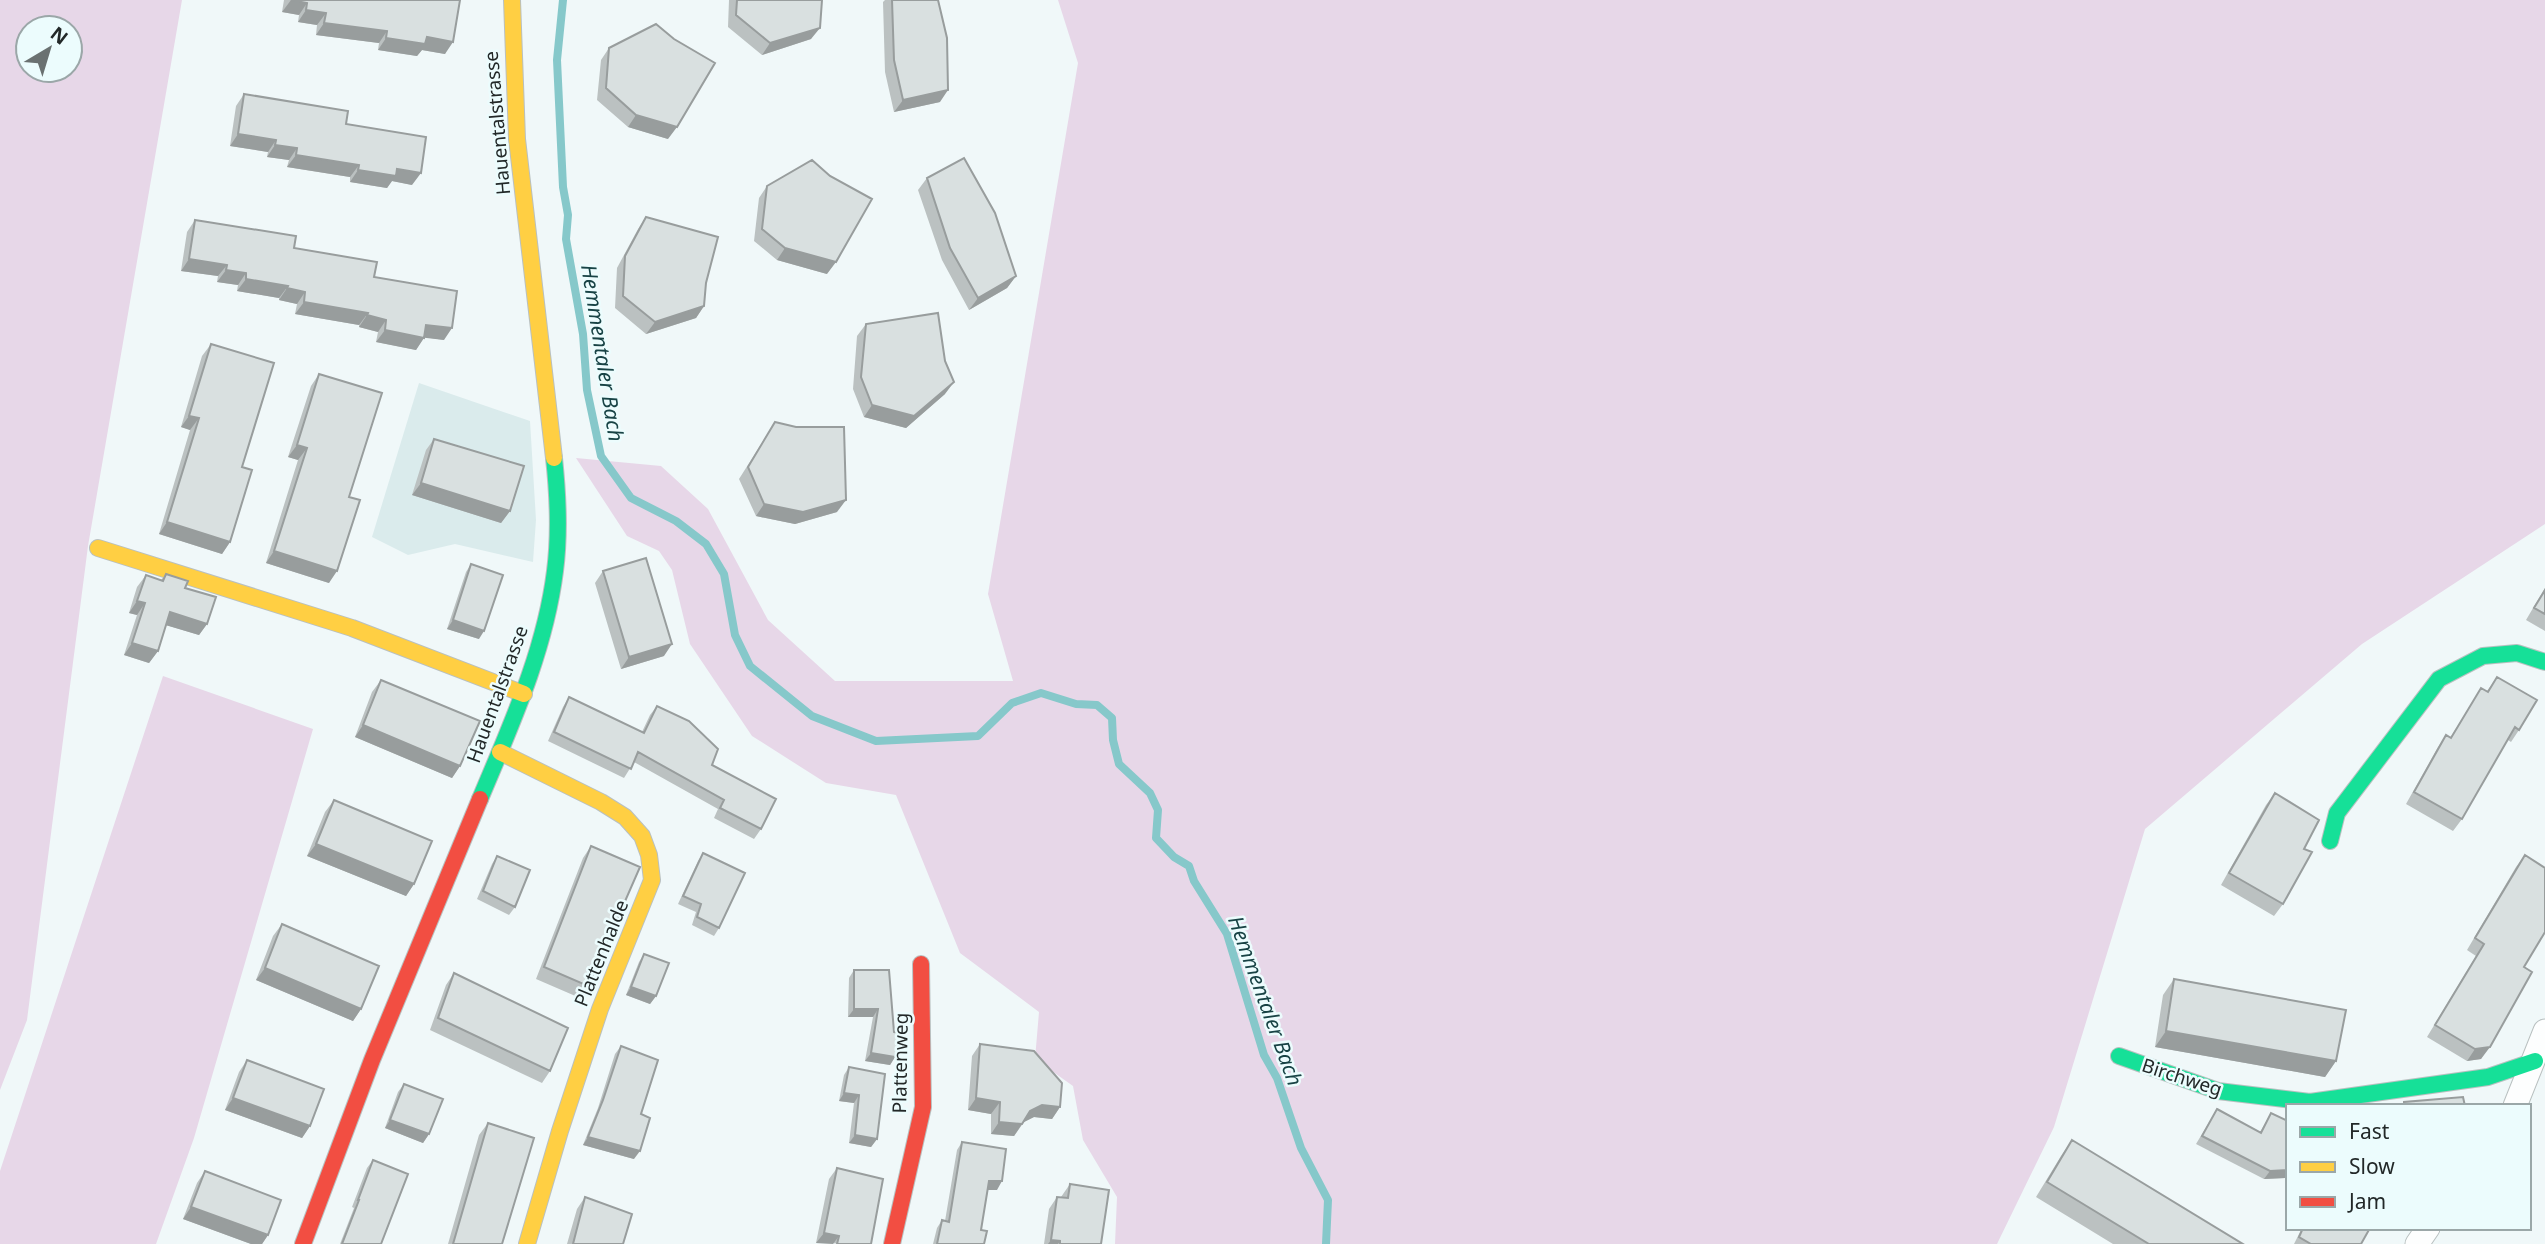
<svg xmlns="http://www.w3.org/2000/svg" width="2545" height="1244" viewBox="0 0 2545 1244" font-family="'Noto Sans',sans-serif">
<rect width="100%" height="100%" fill="#f0f8f9"/>
<!-- built -->
<path fill="#daebec" d="M419,383L530,421L536,520L533,562L455,544L408,555L372,537Z"/>
<!-- green -->
<path fill="#e7d7e8" fill-rule="evenodd" d="M0,0H182L88,546L27,1020L0,1090ZM28,28H70V70H28Z
M1058,0H2545V524L2362,644L2145,829L2054,1127L1997,1244H1115L1117,1197L1083,1140L1073,1086L1035,1059L1039,1012L960,953L896,795L826,783L752,736L690,644L672,570L659,551L627,536L576,458L661,466L708,509L768,620L835,681H1013L988,594L1078,63Z
M163,676L313,729L194,1138L156,1244H0V1171Z"/>
<g fill="none" stroke-linecap="round" stroke-linejoin="round">
<!-- stream -->
<path stroke="#86c8ca" stroke-width="8" d="M563,0L557,60L563,187L568,215L566,239L583,334L587,390L601,456L631,498L676,521L706,544L724,574L735,635L750,666L812,716L876,741L978,736L1012,703L1041,693L1076,704L1097,705L1112,718L1113,740L1119,764L1150,793L1158,810L1156,838L1174,857L1189,866L1194,881L1227,934L1264,1055L1277,1078L1301,1148L1328,1200L1326,1244"/>
<!-- street casing -->
<g stroke="#b9c0c0" stroke-width="25">
<path id="street" d="M2515,1106L2545,1031
M2417,1244L2428,1228"/>
</g>
<!-- fast casing -->
<g stroke="#b9c0c0" stroke-width="18">
<path id="fast" d="M480,799C511,725 545,651 555,571C560,533 558,495 554,458
M2330,841L2337,813L2439,679L2483,656L2517,653L2545,662
M2119,1056L2218,1091L2310,1102L2488,1077L2535,1061"/>
</g>
<!-- slow casing -->
<g stroke="#b9c0c0" stroke-width="18">
<path id="slow" d="M512,0L517,139L554,458
M98,548L352,628L524,694
M500,752L601,802L625,817L642,836L649,855L652,880L600,1009L560,1131L527,1244"/>
</g>
<!-- jam casing -->
<g stroke="#b9c0c0" stroke-width="18">
<path id="jam" d="M303,1244L372,1060L480,799
M892,1244L923,1107L921,964"/>
</g>
<!-- street -->
<use href="#street" stroke="#fdfefe" stroke-width="23"/>
<!-- fast -->
<use href="#fast" stroke="#16e098" stroke-width="16"/>
<!-- slow -->
<use href="#slow" stroke="#ffcf43" stroke-width="16"/>
<!-- jam -->
<use href="#jam" stroke="#f24e42" stroke-width="16"/>
</g>
<!-- wall -->
<path fill="#bbc1c1" d="M284,0H460L445,54L422,50L417,56L378,50L379,43L316,35L317,25L298,22L299,15L282,12Z
M729,0H822L811,39L762,55L728,27Z
M885,0H938L940,102L894,112L885,72L883,2Z
M609,48L668,139L628,127L597,100L601,60Z
M244,94L346,124L412,185L392,181L387,188L350,182V177L287,167L289,160L267,157L268,152L230,146L236,106Z
M830,176L827,274L777,260L754,241L759,198L767,186Z
M927,178L1016,276L1007,288L969,310L942,260L918,190Z
M646,217L706,283L704,306L696,318L646,334L615,308L617,268L638,229Z
M195,220L294,248L374,277L444,340L424,337L416,350L376,342L378,332L359,327V325L295,314L297,304L279,300V298L237,291L238,285L217,282L218,276L181,271L187,232Z
M866,324L945,394L906,428L864,417L853,389L857,336Z
M211,344L242,467L230,542L222,554L159,534L190,430L181,427L202,356Z
M319,374L349,497L329,583L266,563L298,460L288,457L311,386Z
M775,422L796,427L837,512L795,524L756,516L739,479Z
M434,439L510,511L501,523L412,495L426,450Z
M471,564L479,639L447,629L466,572Z
M603,571L664,656L621,669L595,583Z
M166,574L185,588L207,624L199,635L166,625L158,651L149,663L124,655L137,615L129,613L137,587L146,575L161,580Z
M2545,588V631L2526,620Z
M2497,677L2519,730L2511,742L2508,740L2462,819L2453,831L2406,804L2438,747L2446,735L2450,738L2481,688L2487,691Z
M381,680L460,766L452,778L355,737L372,692Z
M569,697L642,732L650,715L657,706L712,765L761,829L754,839L714,818L718,809L634,762L624,778L548,741L563,707Z
M2275,793L2304,849L2283,904L2274,916L2221,885L2266,805Z
M334,800L414,884L406,896L307,856L325,812Z
M591,846L588,986L580,998L536,979L583,858Z
M703,853L719,928L714,936L692,925L696,912L678,904L698,861Z
M2525,855L2524,967L2481,1059L2467,1061L2427,1037L2476,956L2467,950L2516,867Z
M497,856L515,907L509,915L477,899L492,864Z
M282,924L361,1009L353,1021L256,980L273,936Z
M644,954L656,996L650,1004L626,995L639,962Z
M854,970L894,1032L895,1057L890,1065L865,1061L873,1017H848L849,978Z
M454,973L550,1071L542,1083L430,1030L446,985Z
M2174,979L2336,1061L2325,1077L2155,1047L2163,995Z
M980,1044L1060,1107L1052,1119L1034,1117L1024,1122L1014,1136L991,1134V1114L968,1110L972,1056Z
M621,1046L634,1159L583,1145L598,1108L615,1054Z
M247,1060L310,1126L302,1138L225,1110L239,1072Z
M849,1067L877,1139L871,1147L849,1143L854,1103L839,1101L844,1075Z
M404,1084L429,1134L423,1143L385,1128L398,1092Z
M2217,1109L2260,1132L2271,1113L2288,1121V1174L2285,1178L2264,1179L2196,1144Z
M488,1123L502,1244H448L479,1135Z
M2072,1140L2243,1244H2113L2036,1197L2061,1156Z
M962,1142L997,1190H988L981,1230L984,1244H933L937,1228L942,1220L945,1221L957,1150Z
M373,1160L381,1244H340L354,1208L352,1207L367,1168Z
M837,1168L871,1244L816,1243L829,1179Z
M205,1171L268,1235L262,1244H251L183,1219L197,1183Z
M1070,1184L1101,1244H1044L1049,1209L1057,1197H1061Z
M585,1197L623,1244H567L577,1209Z
M2302,1228H2370L2361,1244H2294Z"/>
<!-- shaded-wall -->
<path fill="#989d9d" d="M291,0L307,3L299,15L282,12Z
M306,10L326,13L317,25L298,22Z
M324,23L387,31L379,43L316,35Z
M820,28L811,39L762,55L770,43Z
M427,37L453,42L445,54L422,50L417,56L378,50L386,38Z
M948,90L940,102L894,112L903,100Z
M636,115L677,127L668,139L628,127Z
M238,134L276,140L268,152L230,146Z
M275,145L297,148L289,160L267,157Z
M296,155L359,165L350,177L287,167Z
M397,169L421,173L412,185L392,181L387,188L350,182L358,170Z
M785,248L836,262L827,274L777,260Z
M189,259L227,265L218,276L181,271Z
M226,270L246,273L238,285L217,282Z
M1016,276L1007,288L969,310L978,298Z
M246,279L288,286L279,298L237,291Z
M287,288L305,292L297,304L279,300Z
M304,302L368,313L359,325L295,314Z
M704,306L696,318L646,334L655,322Z
M367,315L386,320L378,332L359,327Z
M426,325L452,328L444,340L418,337Z
M385,330L424,338L416,350L376,342Z
M954,382L945,394L906,428L864,417L872,405Z
M189,416L199,418L190,430L181,427Z
M297,445L307,448L298,460L288,457Z
M421,483L510,511L501,523L412,495Z
M846,500L837,512L795,524L756,516L764,504Z
M167,522L230,542L222,554L159,534Z
M274,551L337,571L329,583L266,563Z
M137,601L145,603L137,615L129,613Z
M170,612L207,624L199,635L162,624Z
M453,620L484,631L479,639L447,629Z
M132,643L158,651L149,663L124,655Z
M672,644L664,656L621,669L629,657Z
M363,725L460,766L452,778L355,737Z
M316,844L414,884L406,896L307,856Z
M265,968L361,1009L353,1021L256,980Z
M631,987L656,996L650,1004L626,995Z
M854,1009H878L873,1017H848Z
M2166,1031L2336,1061L2325,1077L2155,1047Z
M2490,1047L2481,1059L2467,1061L2475,1049Z
M871,1053L895,1057L890,1065L865,1061Z
M844,1093L859,1095L854,1103L839,1101Z
M233,1098L310,1126L302,1138L225,1110Z
M976,1098L1000,1102L991,1114L968,1110Z
M1042,1105L1060,1107L1052,1119L1034,1117L1022,1123L1030,1111Z
M390,1120L429,1134L423,1143L385,1128Z
M999,1122L1022,1124L1014,1136L991,1134Z
M855,1135L877,1139L871,1147L849,1143Z
M588,1137L640,1151L634,1159L583,1145Z
M2288,1170V1174L2285,1178L2264,1179L2270,1171Z
M989,1181H1002L997,1190H984Z
M191,1207L268,1235L262,1244H251L183,1219Z
M824,1233L839,1236L833,1244L816,1243Z
M1051,1240L1060,1241L1058,1244H1048Z"/>
<!-- building -->
<path fill="#d9e0e0" stroke="#989d9d" stroke-width="2" d="M291,0H460L453,42L427,37L425,44L386,38L387,31L324,23L326,13L306,10L307,3Z
M737,0H822L820,28L770,43L736,15Z
M892,0H938L947,38L948,90L903,100L894,60Z
M656,24L674,39L715,63L677,127L636,115L606,88L609,48Z
M244,94L348,111L346,124L426,137L421,173L397,169L396,176L358,170L359,165L296,155L297,148L275,145L276,140L238,134Z
M964,158L995,213L1016,276L978,298L950,248L927,178Z
M812,160L830,176L872,199L836,262L785,248L762,229L767,186Z
M646,217L718,237L706,283L704,306L655,322L623,296L625,256Z
M195,220L296,236L294,248L377,262L374,277L457,291L452,328L426,325L424,338L385,330L386,320L367,315L368,313L304,302L305,292L287,288L288,286L246,279V273L226,270L227,265L189,259Z
M938,313L945,361L954,382L914,416L872,405L861,377L866,324Z
M211,344L274,363L242,467L252,470L230,542L167,522L199,418L189,416Z
M319,374L382,393L349,497L360,500L337,571L274,551L307,448L297,445Z
M775,422L796,427H844L846,500L803,512L764,504L748,467Z
M434,439L524,466L510,511L421,483Z
M646,558L672,644L629,657L603,571Z
M471,564L503,575L484,631L453,620Z
M166,574L188,581L185,588L216,597L207,624L170,612L158,651L132,643L145,603L137,601L146,575L163,581Z
M2545,590V614L2534,608Z
M2497,677L2537,700L2519,730L2515,727L2462,819L2414,792L2446,735L2451,738L2481,688L2488,692Z
M381,680L480,721L460,766L363,725Z
M569,697L644,733L657,706L689,721L718,749L712,765L776,799L761,829L720,808L724,800L638,752L631,769L554,732Z
M2275,793L2319,820L2304,849L2312,852L2283,904L2229,873Z
M334,800L432,841L414,884L316,844Z
M591,846L640,867L588,986L544,967Z
M703,853L745,873L719,928L697,917L701,904L683,896Z
M2525,855L2545,868V932L2524,967L2532,972L2490,1047L2475,1049L2435,1025L2484,944L2475,938Z
M497,856L530,870L515,907L483,891Z
M282,924L379,966L361,1009L265,968Z
M644,954L669,963L656,996L631,987Z
M854,970H889L894,1032L901,1034L895,1057L871,1053L878,1009H854Z
M454,973L568,1028L550,1071L438,1018Z
M2174,979L2346,1010L2336,1061L2166,1031Z
M980,1044L1034,1051L1062,1083L1060,1107L1042,1105L1030,1111L1022,1124L999,1122L1000,1102L976,1098Z
M621,1046L658,1060L641,1114L650,1118L640,1151L588,1137L603,1100Z
M247,1060L324,1089L310,1126L233,1098Z
M849,1067L885,1074L877,1139L855,1135L859,1095L844,1093Z
M404,1084L443,1099L429,1134L390,1120Z
M2463,1097L2465,1106H2404V1102Z
M2217,1109L2261,1133L2271,1113L2288,1121V1170L2270,1171L2202,1136Z
M488,1123L534,1138L502,1244H453Z
M2072,1140L2243,1244H2149L2047,1182Z
M962,1142L1006,1149L1002,1181H989L981,1230L987,1231L984,1244H937L942,1220L949,1222Z
M373,1160L408,1174L381,1244H342L359,1200H358Z
M837,1168L883,1179L871,1244H837L839,1236L824,1233Z
M205,1171L281,1200L268,1235L191,1207Z
M1070,1184L1109,1190L1101,1244H1060V1241L1051,1240L1057,1197L1068,1198Z
M585,1197L632,1214L623,1244H573Z
M2303,1228H2370L2361,1244H2311L2299,1237Z"/>
<g text-anchor="middle" stroke-width="5" stroke-linejoin="round" paint-order="stroke">
<!-- street labels -->
<g font-size="19" fill="#222828" stroke="#ecfcfd">
<text transform="translate(497 123) rotate(-95)" y="7">Hauentalstrasse</text>
<text transform="translate(497 694) rotate(-70)" y="7">Hauentalstrasse</text>
<text transform="translate(601 953) rotate(-68)" y="7">Plattenhalde</text>
<text transform="translate(900 1063) rotate(-89)" y="7">Plattenweg</text>
<text transform="translate(2182 1077) rotate(18)" y="7">Birchweg</text>
</g>
<!-- water labels -->
<g font-size="21" font-style="italic" fill="#184345" stroke="#ecfcfd">
<text transform="translate(602 353) rotate(81)" y="7">Hemmentaler Bach</text>
<text transform="translate(1265 1001) rotate(70)" y="7">Hemmentaler Bach</text>
</g>
</g>
<!-- legend -->
<rect x="2286" y="1104" width="245" height="126" fill="#ecfcfd" stroke="#9ba7a8" stroke-width="2"/>
<rect x="2300" y="1127" width="35" height="10" fill="#16e098" stroke="#9ba7a8" stroke-width="2"/>
<text x="2349" y="1139" font-size="21" fill="#222828">Fast</text>
<rect x="2300" y="1162" width="35" height="10" fill="#ffcf43" stroke="#9ba7a8" stroke-width="2"/>
<text x="2349" y="1174" font-size="21" fill="#222828">Slow</text>
<rect x="2300" y="1197" width="35" height="10" fill="#f24e42" stroke="#9ba7a8" stroke-width="2"/>
<text x="2349" y="1209" font-size="21" fill="#222828">Jam</text>
<!-- north arrow -->
<g transform="translate(49 49) rotate(38)"><circle r="33" fill="#ecfcfd" stroke="#9ba7a8" stroke-width="2"/>
<path d="M0-5L12 26L0 18L-12 26Z" fill="#6a7171"/>
<text y="-10" font-size="19" font-weight="bold" text-anchor="middle" fill="#222828">N</text>
</g>
</svg>
